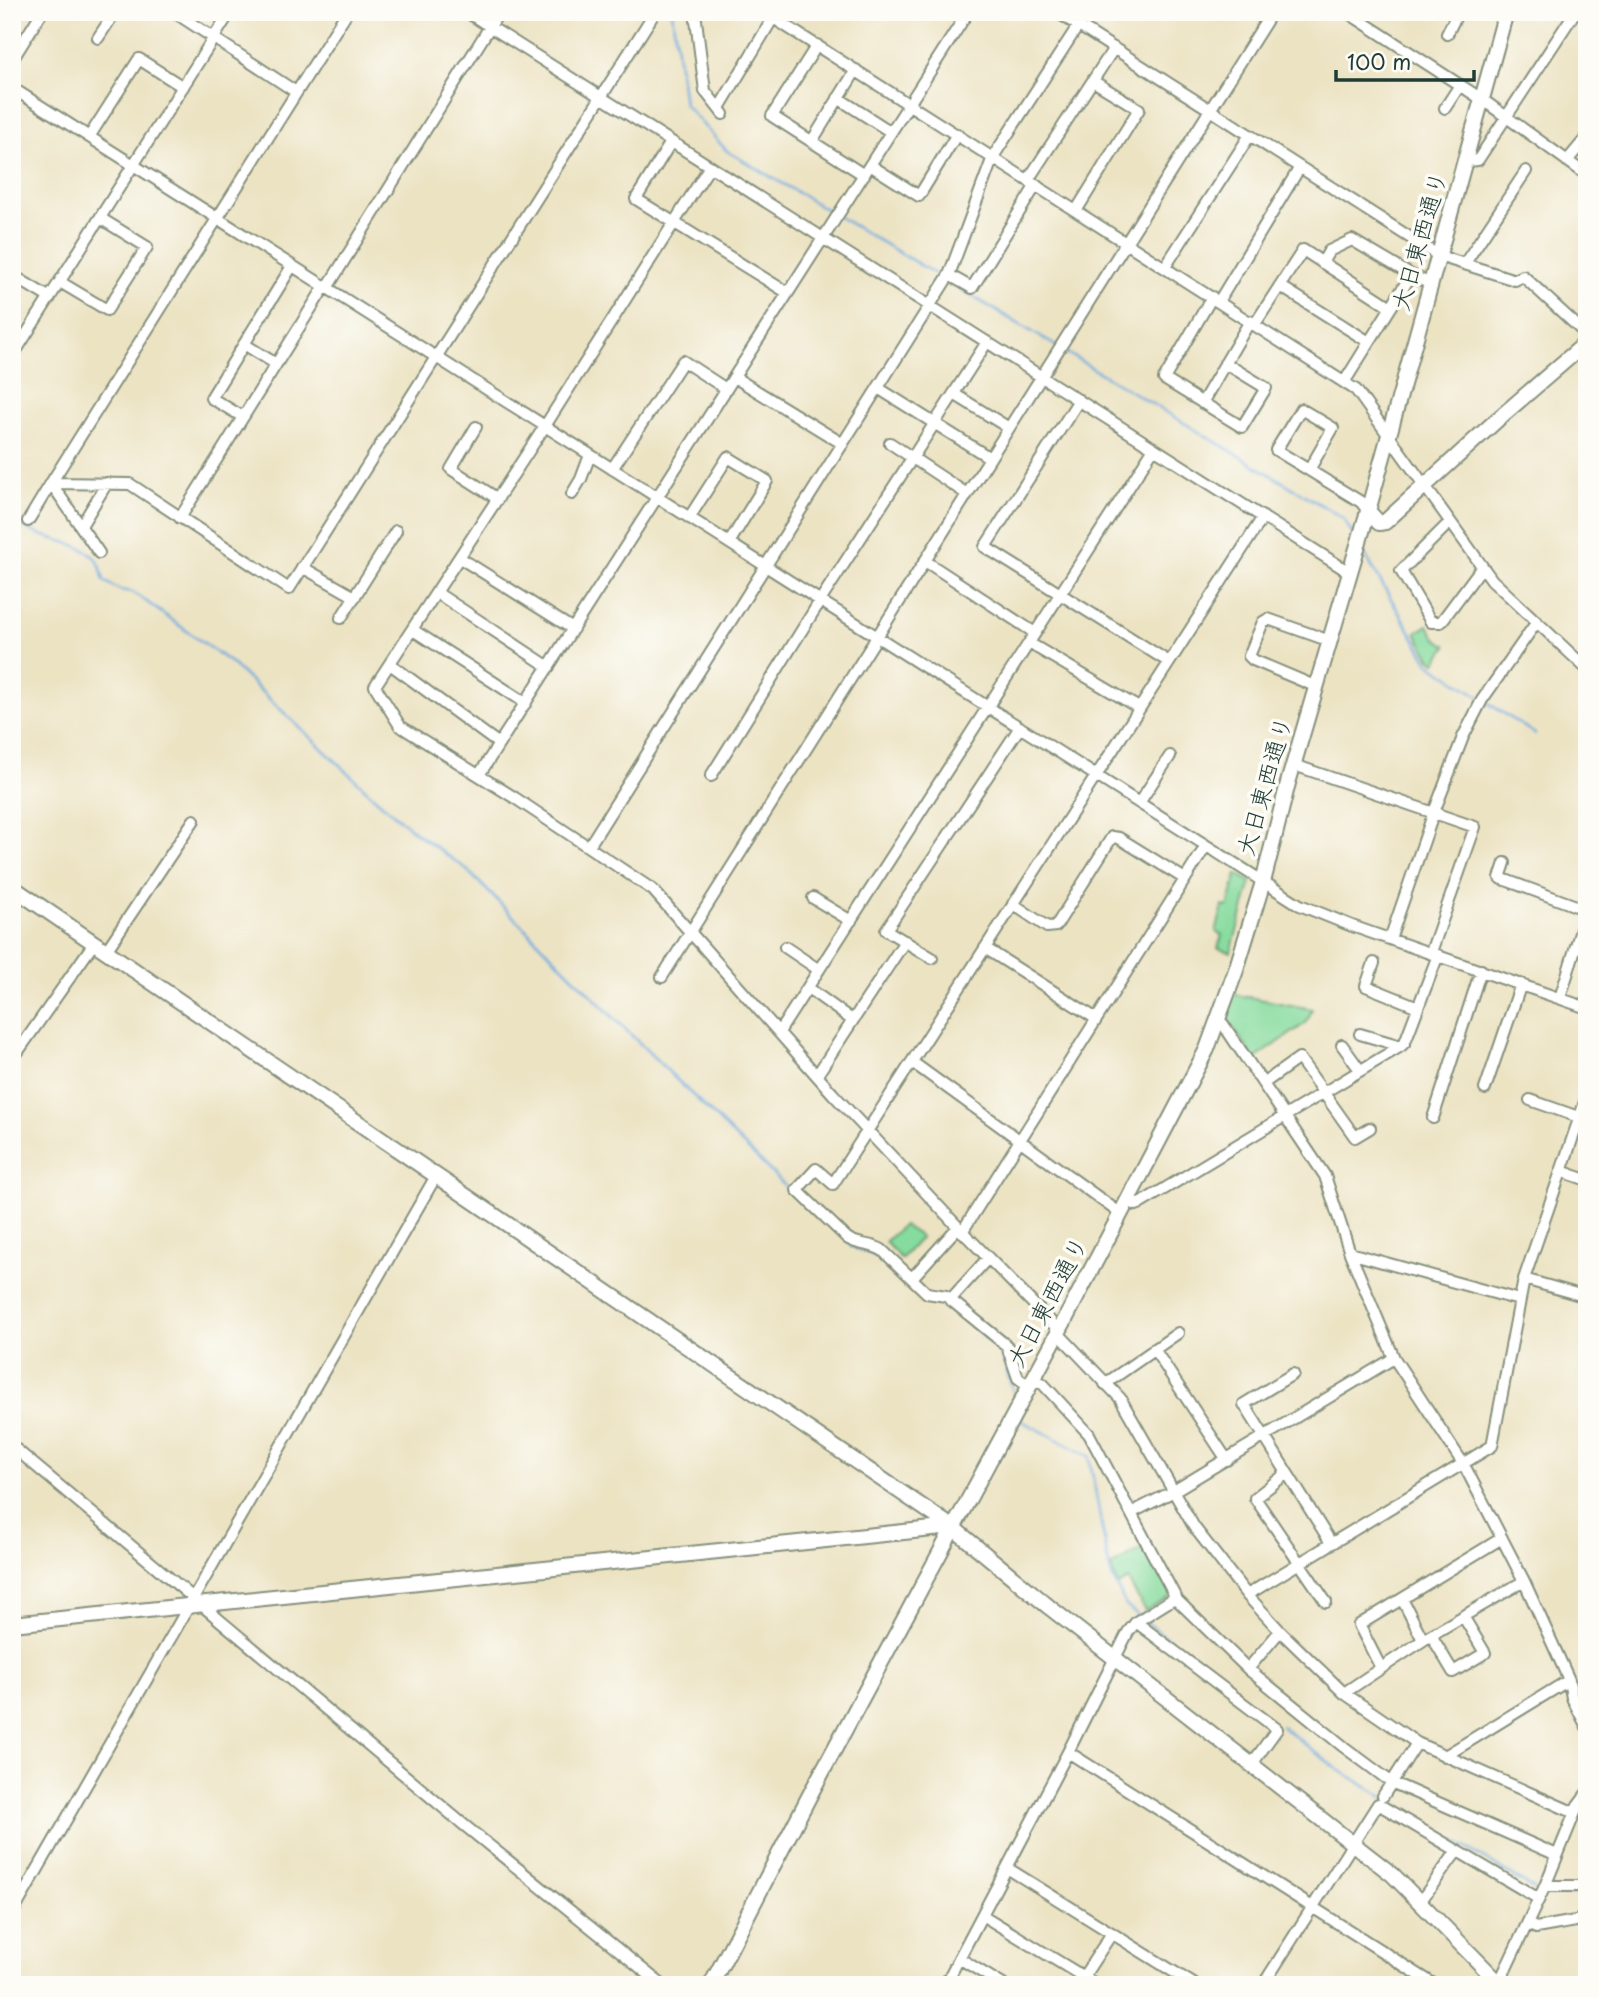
<svg xmlns="http://www.w3.org/2000/svg" width="1599" height="1997" viewBox="0 0 1599 1997" font-family="'Playpen Sans','Klee One',sans-serif">
<rect width="100%" height="100%" fill="#fdfcf7"/>
<filter id="ink" filterUnits="userSpaceOnUse"><feTurbulence type="fractalNoise" baseFrequency=".0143" numOctaves="2"/><feDisplacementMap in="SourceGraphic" scale="14" xChannelSelector="R" yChannelSelector="G"/><feConvolveMatrix kernelMatrix="1 2 1 2 8 2 1 2 1" color-interpolation-filters="sRGB"/></filter>
<filter id="wash" filterUnits="userSpaceOnUse"><feTurbulence type="fractalNoise" baseFrequency=".00686" numOctaves="4" result="noise"/><feDisplacementMap in="SourceGraphic" scale="28" xChannelSelector="R" yChannelSelector="G"/><feGaussianBlur stdDeviation="1.57" result="paint"/><feColorMatrix in="noise" values="0 0 0 0 0 0 0 0 0 0 0 0 0 0 0 0 0 1.4 0 .05"/><feComposite in="paint" operator="in"/></filter>
<g filter="url(#wash)">
<rect width="100%" height="100%" fill="#ece3c3"/>
<!-- green -->
<path fill="#86db9e" stroke="#528c69" stroke-width="2" d="M1428,625L1435,637L1447,646L1436,662L1430,658L1416,633Z
M1237,874L1251,882L1231,952L1218,948L1222,935L1216,932L1223,906L1228,907Z
M1232,994L1312,1009L1307,1022L1255,1059L1225,1016Z
M903,1225L921,1237L901,1259L885,1242Z
M1144,1547L1171,1593L1169,1598L1145,1611L1128,1580L1118,1586L1111,1567Z"/>
<g fill="none" stroke-linecap="round" stroke-linejoin="round">
<!-- stream -->
<path stroke="#6eaadf" stroke-width="2.5" d="M672,12L684,104L727,151L834,214
M839,217L942,278
M948,282L1056,346
M1062,350L1343,518L1355,538
M12,511C28,545 75,534 97,560C101,565 102,574 104,581L120,590L133,592L231,663L375,798L417,834L465,868L620,1024L816,1216
M1362,550L1429,663L1480,697
M1485,701L1535,734
M850,1245C867,1256 874,1251 890,1265
M959,1313L1001,1352L1016,1401
M1020,1414L1022,1421L1089,1456L1110,1572L1126,1606L1140,1617
M1145,1621L1220,1679
M1281,1726L1339,1770L1537,1891
M1547,1895L1587,1894"/>
</g>
</g>
<g filter="url(#ink)">
<g fill="none" stroke-linecap="round" stroke-linejoin="round">
<!-- minor casing -->
<g stroke="#86907c" stroke-width="14">
<path id="minor" d="M174,12L296,92
M467,12L1349,572
M695,12L705,91L723,114
M764,12L1356,390L1492,580L1587,669
M1057,12L1439,256L1515,280L1523,276L1587,335
M1347,12L1483,100L1587,175
M1447,34L1458,12
M98,38L115,12
M817,45L772,116L864,175
M12,60L42,12
M12,88L1300,905L1352,926L1587,1008
M838,98L891,132
M719,108L773,18
M1445,108L1460,85
M89,137L139,59L183,87
M812,141L856,70
M671,142L636,199L788,293
M12,161L15,162L12,166
M1466,161L1478,160L1575,12
M1567,161L1587,137
M870,165L919,196L957,134
M710,166L545,426L375,686L400,726L515,798L653,890L833,1094L958,1227L1054,1325L1058,1333L1120,1398L1194,1527L1247,1595L1280,1631L1344,1693L1417,1743L1575,1813
M1028,180L1114,48
M1076,211L1139,109L1093,81
M1322,263L1329,251L1352,240L1411,275
M1465,263L1526,171
M1165,267L1250,135
M12,275L50,298
M949,275L972,288L1036,185
M60,282L107,310L147,247L100,218
M1280,286L1369,342
M327,288L499,12
M1212,297L1164,379L1242,427L1266,388L1225,363
M1219,301L1300,167
M1255,324L1303,250L1391,307
M244,344L276,364
M12,357L230,12
M734,377L843,444
M1345,381L1411,275L1431,284
M878,388L990,458
M954,394L1009,428
M1079,400L985,547L1169,662
M1202,403L1250,321
M243,417L211,398L292,266
M476,427L451,469L498,499
M890,443L967,494
M612,469L683,361L726,389
M1309,470L1333,428L1301,409L1276,450L1361,502L1368,511
M51,483L130,484L289,589L655,12
M51,483L347,12
M572,494L581,479L590,455
M180,518L325,286
M689,518L728,457L767,481L729,543
M28,521L51,483L99,553
M1450,522L1401,571L1431,622H1441L1482,567
M81,526L107,483
M460,558L573,629
M925,561L1035,633
M302,567L355,597
M437,593L549,667
M341,618L396,531
M413,630L526,703
M1029,643L1139,708
M390,664L499,744
M1317,687L1253,660L1249,656L1263,622L1268,619L1330,641
M1294,765L1475,827L1431,952
M479,775L968,12
M711,776L820,601L987,342
M1139,803L1170,756
M589,846L949,275L993,157L1087,12
M1505,863L1500,878L1587,910
M813,898L851,921
M1013,904L1047,927L1056,926L1112,837L1119,838L1185,879
M1390,939L1434,812L1463,737L1482,700L1536,623
M785,947L819,970
M985,948L1095,1018
M106,951L194,820
M932,958L886,930L1020,727
M1374,963L1366,986L1418,1007
M662,977L1272,12
M808,988L852,1020
M1560,998L1587,910
M1218,1022L1223,1024L1325,1176L1350,1253L1394,1358L1464,1465L1524,1581L1569,1680L1572,1698L1587,1727
M779,1032L1154,448
M1360,1034L1401,1046
M1342,1045L1360,1070
M12,1060L94,943
M912,1062L1121,1214
M817,1075L905,941
M1264,1083L1299,1058L1355,1137L1370,1128
M1485,1089L1521,984
M1530,1100L1587,1120
M1433,1118L1481,970
M1561,1171L1587,1180
M1128,1200L1136,1205L1141,1203L1401,1046L1405,1042L1438,955
M962,1232L1206,846
M1350,1253L1519,1300
M912,1278L958,1227
M1524,1279L1587,1297
M950,1300L988,1258
M1154,1349L1227,1460
M1293,1374L1244,1404L1331,1543
M1033,1379L1043,1384L1089,1434L1177,1600L1248,1669L1344,1747L1391,1782L1557,1855
M1105,1384L1178,1333
M1029,1386L1018,1378L1007,1346L946,1296L927,1293L882,1250C871,1243 858,1246 847,1238L797,1190L816,1169L833,1184L1263,517
M12,1446L464,1825L662,1985
M1287,1473L1255,1498L1326,1602
M1131,1513L1172,1492L1394,1358
M1247,1595L1492,1446L1524,1279L1587,1096
M1402,1599L1423,1640
M1136,1622L1277,1729L1252,1764
M1431,1635L1453,1672L1485,1653L1463,1616
M1381,1668L1359,1625L1502,1538
M1248,1669L1280,1631
M1344,1693L1431,1635L1524,1581
M1068,1752L1435,1985
M1445,1756L1569,1680
M1383,1796L1417,1743
M1007,1868L1195,1985
M1545,1886H1587
M1420,1902L1457,1851
M12,1914L436,1176
M982,1915L1097,1985
M1527,1924L1536,1928L1587,1919
M959,1958L1003,1985
M1499,1983L1545,1886L1578,1805L1587,1793
M945,1985L1068,1752L1128,1632L1136,1622L1176,1597
M1078,1985L1112,1933
M1263,1985L1378,1804L1539,1899"/>
</g>
<!-- tertiary casing -->
<g stroke="#86907c" stroke-width="18">
<path id="tertiary" d="M1368,511L1379,523L1385,522L1498,419L1587,342
M12,887L952,1527L1049,1607L1393,1875L1501,1985
M12,1624L952,1527
M711,1985L813,1789L1058,1333L1207,1049L1236,970L1263,882L1288,783L1368,511L1506,12"/>
</g>
<!-- minor -->
<use href="#minor" stroke="#fff" stroke-width="10"/>
<!-- tertiary -->
<use href="#tertiary" stroke="#fff" stroke-width="14"/>
</g>
</g>
<g text-anchor="middle" stroke-width="7" stroke-linejoin="round" paint-order="stroke">
<!-- street labels -->
<g font-size="24" fill="#1f3d34" stroke="#fdfcf7">
<text transform="translate(1420 241) rotate(-74)" y="8">大日東西通り</text>
<text transform="translate(1265 786) rotate(-74)" y="8">大日東西通り</text>
<text transform="translate(1048 1302) rotate(-62)" y="8">大日東西通り</text>
</g>
</g>
<!-- margin -->
<rect width="1599" height="1997" fill="none" stroke="#fdfcf7" stroke-width="42"/>
<!-- scale -->
<path d="M1336 70v10h138v-10" fill="none" stroke="#1f3d34" stroke-width="3.5"/>
<text x="1347" y="70" font-size="21" fill="#1f3d34" stroke="#fdfcf7" stroke-width="5" paint-order="stroke">100 m</text>
</svg>
